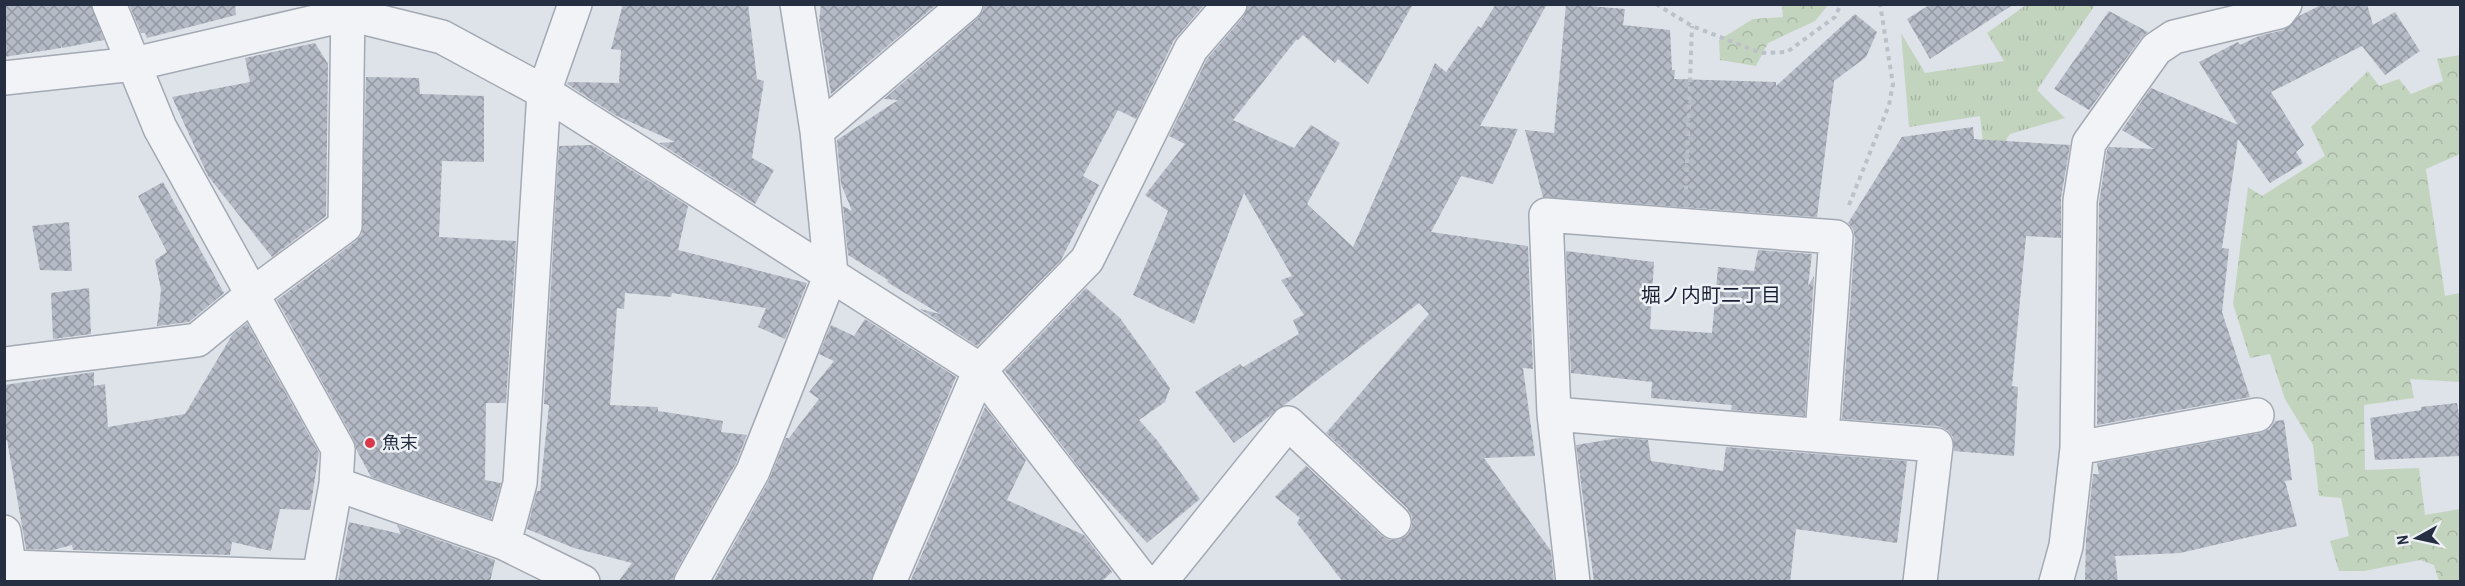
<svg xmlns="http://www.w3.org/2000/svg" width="2465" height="586" viewBox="0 0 2465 586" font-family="'Archivo Narrow','Noto Sans JP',sans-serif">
<defs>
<pattern id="grass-tufts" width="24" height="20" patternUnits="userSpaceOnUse" patternTransform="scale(1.5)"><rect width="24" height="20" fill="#c3d4be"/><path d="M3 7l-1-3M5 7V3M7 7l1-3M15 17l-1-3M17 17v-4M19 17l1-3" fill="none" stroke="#a7b6a4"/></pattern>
<pattern id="forest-crowns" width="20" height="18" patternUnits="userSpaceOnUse" patternTransform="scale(1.5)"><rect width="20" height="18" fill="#c3d4be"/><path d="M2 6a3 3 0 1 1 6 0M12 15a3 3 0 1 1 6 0" fill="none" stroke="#a7b6a4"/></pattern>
<pattern id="building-cross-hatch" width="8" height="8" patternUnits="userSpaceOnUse" patternTransform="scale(1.5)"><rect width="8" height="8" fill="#b5bbc6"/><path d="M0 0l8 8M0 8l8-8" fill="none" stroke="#9398a2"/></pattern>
</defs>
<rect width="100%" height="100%" fill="#dee2e9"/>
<!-- grass -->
<path fill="url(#grass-tufts)" d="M2026,5H2095L2037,90L2065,118L2010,134L1986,169L1980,116L1909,127L1901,33L1925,73L2004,61L1987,33Z"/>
<!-- forest -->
<path fill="url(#forest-crowns)" d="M1782,5H1828L1815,21L1768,43L1756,66L1720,60L1719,40L1753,19L1783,17Z
M2460,55V154L2426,169L2445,296L2460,293V382L2410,379L2414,398L2364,405L2365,470L2419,468L2425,515L2460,509V581H2439L2434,565L2420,560L2364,571H2339L2330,541L2349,536L2341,498L2319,496L2313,445L2285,399L2270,354L2250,358L2233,304L2248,187L2262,196L2325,156L2311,127L2368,71L2379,86L2399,79L2411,94L2443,81L2437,59Z"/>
<!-- building -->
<path fill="url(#building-cross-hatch)" d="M4,4H91L104,40L62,48L61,43V48L4,57Z
M129,4H235L236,15L147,38L145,33H141Z
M623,4H748L757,79L764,81L752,158L774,170L755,204L659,143L675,142L615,115L567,84L568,82L619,83L621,50L611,49Z
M821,4H937L831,94L819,22Z
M984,4H1205L1174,40L1136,119L1118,110L1083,176L1099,185L1061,260L977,346L920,309L940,314L887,282L888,280L848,255L843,206L852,211L841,184L837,140L898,100L884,99L978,18L983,11Z
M1248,4H1413L1368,84L1338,59L1335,63L1303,35L1298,40H1296L1233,120L1294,148L1311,125L1340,143L1307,204L1353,247L1435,63L1446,72L1478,26L1481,28L1496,4H1547L1480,126L1518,129L1493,184L1461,176L1431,232L1528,246L1533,369L1523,368L1535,456L1484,458L1551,551L1554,582H1343L1297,523L1300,518L1275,497L1306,466L1382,536L1390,540H1399L1408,534L1412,526V517L1407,508L1326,433L1429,314L1419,303L1234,443L1195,392L1240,364L1243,367L1299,334L1293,320L1304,315L1281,280L1292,276L1244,193L1194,324L1133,295L1168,211L1145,195L1185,144L1169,136L1207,59L1244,16Z
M1566,4L1625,9L1623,25L1670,30L1672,70H1675L1674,79L1776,82V86L1855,14L1877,32L1866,57L1834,81L1817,217L1543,197L1525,130L1554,133Z
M1931,4H2014L1930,59L1907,19Z
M2323,4H2367L2373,25L2395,12L2420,51L2385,75L2362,46L2271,92L2304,145L2296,152L2303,163L2270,183L2238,139L2222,248L2229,249L2222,312L2250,397L2097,425L2099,203L2107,150L2109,147L2154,149L2122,130L2151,88L2238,125L2199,62L2238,42L2240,45L2259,36L2284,30L2299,16Z
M2109,11L2148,32L2141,38L2089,110L2054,89Z
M315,43L328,64L326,216L272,257L208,176L172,97L250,82L245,58Z
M366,77L419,78L420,94L484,96V162L442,161L439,237L516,241L506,403H486L485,480L501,483L491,519L371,477L356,449L354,440L277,300L356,241L362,234Z
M1973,127L1974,139L2070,145L2061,198V238L2026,236L2012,386L2018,387L2014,456L1954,451L1953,437L1947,430L1938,426L1842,419L1855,238L1853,229L1848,223L1902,137Z
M592,145L688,206L678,250L807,283L785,339L758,327L766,308L672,293L671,297L625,293L624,309L617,308L610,405L658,407V411L723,421L721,432L747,435L736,463L675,573L672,582H618L632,563L574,548L527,529L537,491H540L549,405L544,404L559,146Z
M163,182L224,293L189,322L157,326L161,290L155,260L167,252L138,196Z
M69,222L72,271L40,270L32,226Z
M1758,250L1812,254L1808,286L1814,276L1805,416L1731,410L1732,405L1651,398L1652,382L1571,373L1566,251L1654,262L1650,329L1712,333L1718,267L1754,271Z
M89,288L91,334L53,339L51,293Z
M1086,288L1120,318L1170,388L1165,402L1139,420L1156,439L1200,499L1147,543L1087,478L1005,371Z
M865,319L956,377L871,582H713L769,480L786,438H789L819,399L809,392L834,361L819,354L831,325L854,336Z
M247,323L319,453L310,510L280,509L271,551L232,542L230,555L73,550L72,545L53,550L26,549L7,440L4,441V385L94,372V386L105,384L108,427L185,414L232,335Z
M2457,403L2460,420V456L2375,460L2370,418L2421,410V407Z
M985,407L1026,460L1007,500L1084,535L1112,572L1101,582H910Z
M2284,420L2292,480L2285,481L2297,526L2180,553L2115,556L2118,582H2085L2086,540L2093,474H2099L2097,463L2260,433L2270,429L2275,421Z
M1619,438L1648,440L1651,461L1723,471L1726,447L1907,461L1897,543L1796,529L1790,582H1594L1576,445Z
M349,522L401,534L397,525L495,560L490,582H338Z"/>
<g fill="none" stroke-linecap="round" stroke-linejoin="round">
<!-- minor casing -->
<g stroke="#a3a9b3" stroke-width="36">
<path id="minor" d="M109,4L160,128L338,449L336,484L318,582
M4,78L134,64L349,14L442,37L544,92L980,370L1144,582
M817,131L966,4
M4,364L197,340L253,294L345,226L348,4
M1554,414L1936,445L1920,582
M2077,448L2257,415
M336,484L504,543L583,582
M4,532L12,582
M504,543L520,483L544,92L575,4
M10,567L319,577
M691,582L753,471L831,274L817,131L797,4
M889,582L980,370L1087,260L1191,49L1230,4
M1160,582L1288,423L1394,522
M1573,582L1554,414L1546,215L1836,237L1822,435
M2056,582L2066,546L2077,448L2080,201L2089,143L2156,49L2174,37L2279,12L2285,4"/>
</g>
<!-- path -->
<path stroke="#bcc0c8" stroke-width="4" stroke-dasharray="4.5 4.5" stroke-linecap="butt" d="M1656,4L1692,26L1761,53L1787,52L1835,17L1841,4
M1686,190L1692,26
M1849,205L1889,105L1893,84L1880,4"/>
<!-- minor -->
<use href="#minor" stroke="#f1f3f7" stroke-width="33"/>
</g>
<!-- markers -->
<circle fill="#da374a" stroke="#edf1f6" stroke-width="2" cx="370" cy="443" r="6"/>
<g text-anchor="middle" stroke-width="5" stroke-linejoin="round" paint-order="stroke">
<!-- poi labels -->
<g font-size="18" fill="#262f41" stroke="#edf1f6" text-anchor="start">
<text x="382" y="449">魚末</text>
</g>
<!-- neighbourhood labels -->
<g font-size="20" fill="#182032" stroke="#edf1f6">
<text x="1711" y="302">堀ノ内町二丁目</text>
</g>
</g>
<!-- border -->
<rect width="2465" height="586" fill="none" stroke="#262f41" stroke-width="12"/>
<!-- north arrow -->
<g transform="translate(2417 538) rotate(262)" stroke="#edf1f6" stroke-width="4.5" paint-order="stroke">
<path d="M0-4.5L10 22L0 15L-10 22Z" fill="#262f41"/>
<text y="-9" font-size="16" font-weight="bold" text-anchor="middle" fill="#262f41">N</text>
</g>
</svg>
